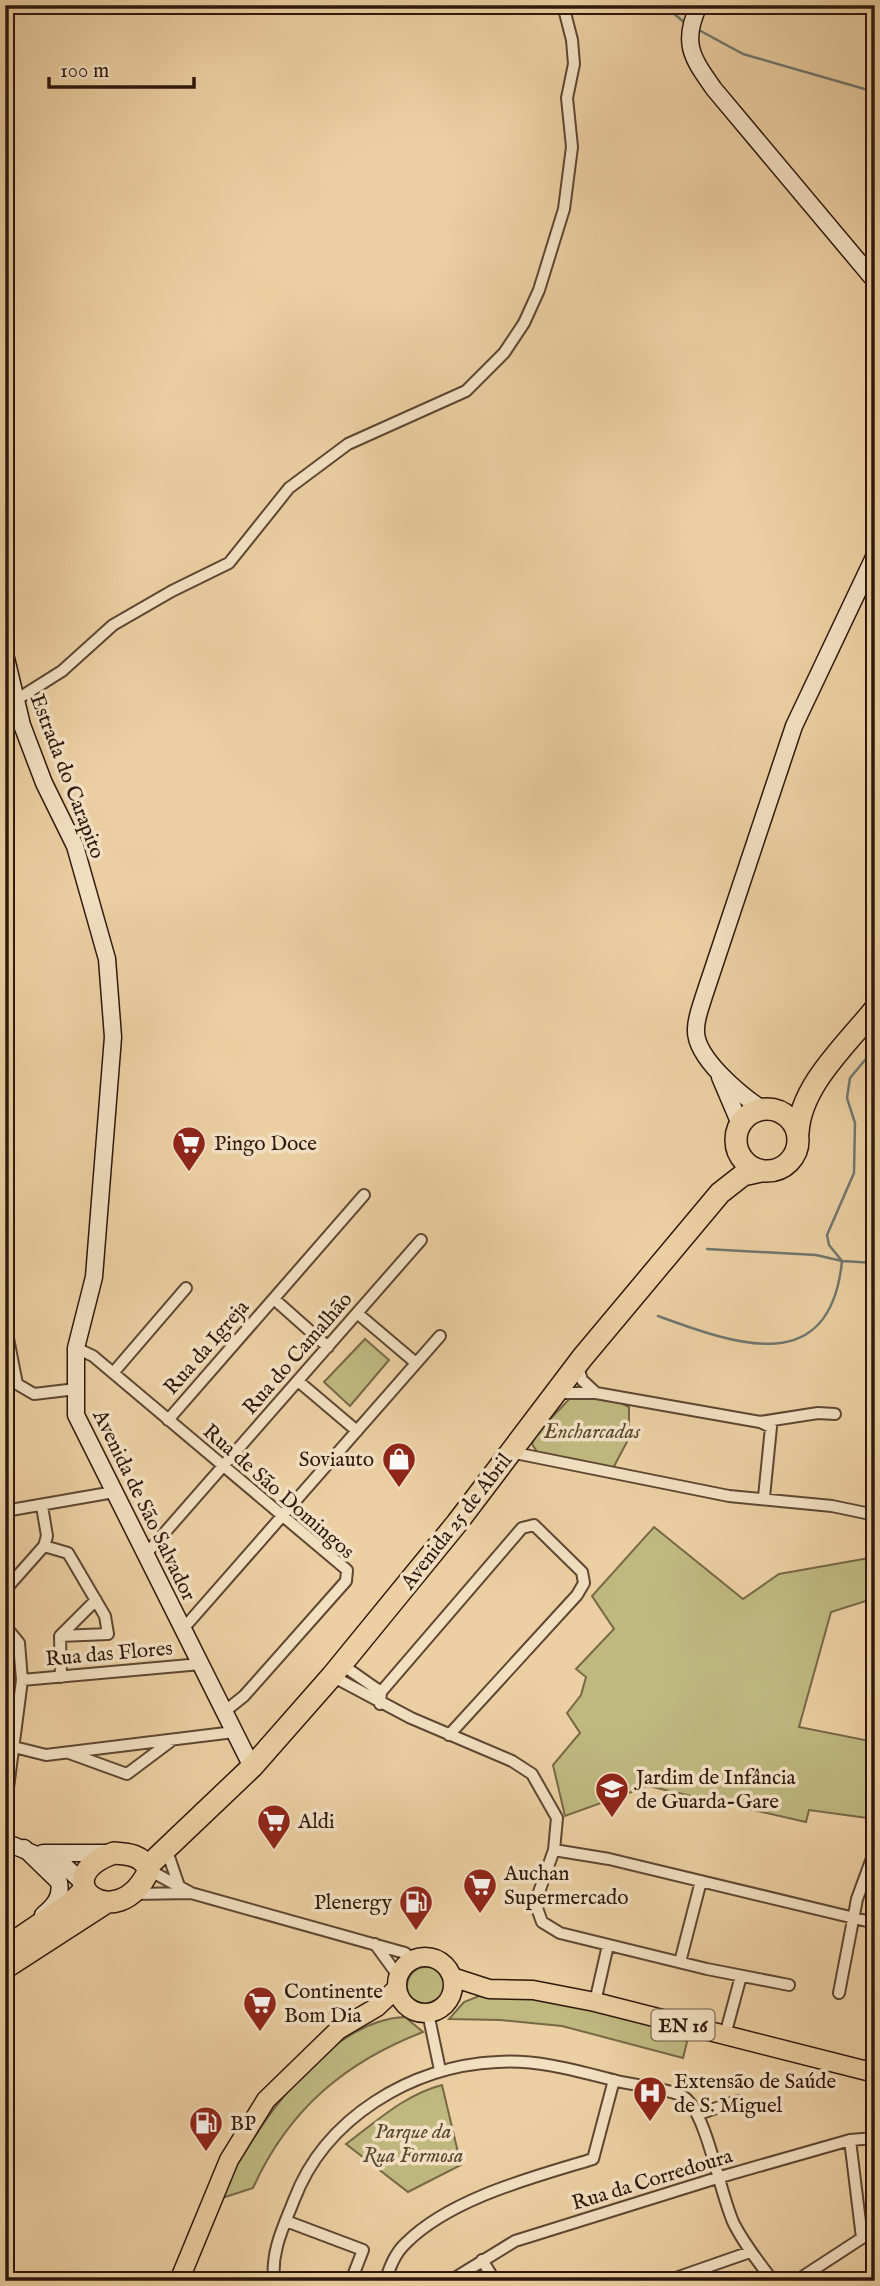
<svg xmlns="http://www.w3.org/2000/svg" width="880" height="2286" viewBox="0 0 880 2286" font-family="'IM FELL English',serif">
<rect width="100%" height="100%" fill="#ecd0a3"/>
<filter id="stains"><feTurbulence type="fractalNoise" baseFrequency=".00286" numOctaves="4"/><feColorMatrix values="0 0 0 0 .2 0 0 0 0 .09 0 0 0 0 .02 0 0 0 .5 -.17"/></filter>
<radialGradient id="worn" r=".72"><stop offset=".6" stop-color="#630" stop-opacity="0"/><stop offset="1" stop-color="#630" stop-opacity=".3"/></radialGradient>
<!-- green -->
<path fill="#bfb980" stroke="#776846" stroke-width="2" d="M365,1339L389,1360L350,1406L324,1382Z
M575,1393L604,1395L629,1407V1438L611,1472L541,1458L532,1444L536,1434Z
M654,1527L743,1599L779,1574L875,1557V1598L831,1612L799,1727L875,1742V1819L809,1810L806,1822L648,1786L565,1816L553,1765L580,1733L567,1713L581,1695L586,1677L576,1669L614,1629L592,1596Z
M407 1986a19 19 0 1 1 38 0a19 19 0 1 1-38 0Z
M484,1994H535L689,2034L683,2058L562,2026L500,2020L449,2019L464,2002Z
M405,2017L423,2032C345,2062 288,2110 253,2188L219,2199C250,2134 325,2020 405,2017Z
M442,2085L461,2165L408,2192L346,2144C377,2121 404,2095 442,2085Z"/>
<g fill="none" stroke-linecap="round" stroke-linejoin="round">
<!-- stream -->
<path stroke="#70766f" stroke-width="2.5" d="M664,5L685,23
M697,29L743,54L875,92
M707,1249L816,1255L842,1261L875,1263
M658,1316C735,1344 830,1380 842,1261L829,1245L827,1235L854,1173L855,1123L847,1098L850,1078L875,1048"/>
<!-- street casing -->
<g stroke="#5e4632" stroke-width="14">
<path id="street" d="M16,700L62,671L113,625L172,591L229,563L289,488L348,444L466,391L504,353L524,323L539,290L564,209L572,147L567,98L574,64L572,40L563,5
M274,1299L328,1347
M357,1313L416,1363
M5,1323L17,1384L34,1394L76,1389
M76,1348L93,1356L347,1570L346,1581L244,1696L224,1712
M577,1364L582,1380L596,1393
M113,1373L186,1288
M298,1381L357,1431
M555,1393H596L760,1422L771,1427L764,1497
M168,1420L364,1195
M760,1422L818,1413L835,1414
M510,1452L729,1496L832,1506L875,1515
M5,1511L114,1492
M44,1546L68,1553L105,1616L108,1634L60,1636L61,1677
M146,1554L421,1240
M5,1590L44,1546L47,1536L42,1506
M5,1626L19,1643L22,1680L5,1811
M183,1629L440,1336
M60,1636L96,1600
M341,1664L381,1692
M332,1676L411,1718L512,1761L532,1774L557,1818L554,1850L539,1892L537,1908L542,1922L560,1933L707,1969L789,1985
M22,1680L201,1664
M380,1704L381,1692L522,1528L534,1525L582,1572L584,1583L577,1595L449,1735
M5,1740L14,1747L46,1755L234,1732
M69,1753L127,1774L171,1741
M554,1850L609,1859L875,1923
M167,1851L179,1886
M149,1870L191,1893L405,1953L413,1960
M134,1894L191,1893
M375,1944L399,1977
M680,1962L701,1881
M839,1993L857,1899L875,1850
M595,2002L608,1945
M428,2013L440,2070
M725,2035L741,1976
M699,2114L737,2101
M286,2221L363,2250L351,2281
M482,2260L495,2281
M274,2281C271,2251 283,2228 294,2200C325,2118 411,2066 497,2062C537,2059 578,2071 617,2081C633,2085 671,2089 684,2097C707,2113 720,2195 734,2224C745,2245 759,2263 773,2281
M385,2281C390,2267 395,2253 406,2243C451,2198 534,2177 593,2159L614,2080
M450,2281L515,2241L717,2178L850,2140L875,2138
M667,2281L750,2252
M796,2281L862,2238L850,2140"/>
</g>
<!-- secondary casing -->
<g stroke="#2f180d" stroke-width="19">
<path id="secondary" d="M699,5C681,43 692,58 714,89L875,281
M5,654L22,725L44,783L75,846L107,959L113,1037L94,1277L76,1348V1415L252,1767
M720,1077L740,1124
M762,1109C741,1095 694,1057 696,1029C696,1018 701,1006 704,996L794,726L875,555
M5,1842L66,1867L82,1882
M24,1848L59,1882C62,1897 54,1906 43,1915
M43,1853H111"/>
</g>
<!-- primary casing -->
<g stroke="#2f180d" stroke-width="21">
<path id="primary" d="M397 1985a28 28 0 1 1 56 0a28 28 0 1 1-56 0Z
M452,1977L489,1989L533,1990L595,2002L875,2073
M179,2281L229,2160L266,2100L338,2030L377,2007L397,1988"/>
</g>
<!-- highway casing -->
<g stroke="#2f180d" stroke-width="24">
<path id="highway" d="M736 1140a31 31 0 1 1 62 0a31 31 0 1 1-62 0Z
M798,1133C800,1086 847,1044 875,1009
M114,1853C129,1854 142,1855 149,1870C117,1939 41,1879 114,1853Z
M148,1866L252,1767L332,1676L457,1523L582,1358L720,1193L743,1175L761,1171
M5,1948L71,1903L83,1891
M5,1968L104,1904"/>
</g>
<!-- street -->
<use href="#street" stroke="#f3e0c3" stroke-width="10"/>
<!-- secondary -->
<use href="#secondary" stroke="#f3e0c3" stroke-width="16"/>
<!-- primary -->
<use href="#primary" stroke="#ecd0a3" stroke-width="18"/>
<!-- highway -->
<use href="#highway" stroke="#ecd0a3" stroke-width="21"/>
</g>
<!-- icons -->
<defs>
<g id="supermarket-pin" transform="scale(1.75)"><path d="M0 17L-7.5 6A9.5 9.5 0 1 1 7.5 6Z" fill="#8f2418" stroke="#f3e0c3"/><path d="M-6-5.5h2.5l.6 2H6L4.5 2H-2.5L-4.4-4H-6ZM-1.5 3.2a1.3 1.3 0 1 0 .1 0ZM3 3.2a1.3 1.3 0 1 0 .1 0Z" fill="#fff"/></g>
<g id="shop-pin" transform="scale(1.75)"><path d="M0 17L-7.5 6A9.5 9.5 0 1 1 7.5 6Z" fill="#8f2418" stroke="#f3e0c3"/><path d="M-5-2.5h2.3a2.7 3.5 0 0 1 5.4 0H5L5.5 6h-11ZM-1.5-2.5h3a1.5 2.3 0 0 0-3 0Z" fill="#fff"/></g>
<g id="school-pin" transform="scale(1.75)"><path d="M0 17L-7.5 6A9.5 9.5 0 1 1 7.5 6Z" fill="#8f2418" stroke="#f3e0c3"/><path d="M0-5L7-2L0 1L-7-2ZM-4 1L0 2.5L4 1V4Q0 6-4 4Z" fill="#fff"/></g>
<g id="fuel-pin" transform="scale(1.75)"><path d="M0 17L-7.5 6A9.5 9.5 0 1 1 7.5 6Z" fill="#8f2418" stroke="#f3e0c3"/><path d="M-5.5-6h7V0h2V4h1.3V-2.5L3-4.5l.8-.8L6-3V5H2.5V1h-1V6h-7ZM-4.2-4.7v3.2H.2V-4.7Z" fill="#fff"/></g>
<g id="hospital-pin" transform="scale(1.75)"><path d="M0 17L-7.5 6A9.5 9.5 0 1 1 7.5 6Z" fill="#8f2418" stroke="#f3e0c3"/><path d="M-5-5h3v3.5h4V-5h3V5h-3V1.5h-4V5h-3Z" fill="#fff"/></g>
</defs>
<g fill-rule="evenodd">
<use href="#supermarket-pin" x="189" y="1143"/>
<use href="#shop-pin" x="399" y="1459"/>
<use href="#school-pin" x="612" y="1789"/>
<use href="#supermarket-pin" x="274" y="1821"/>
<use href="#supermarket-pin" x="480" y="1885"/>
<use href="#fuel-pin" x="416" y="1902"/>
<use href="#supermarket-pin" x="260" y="2003"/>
<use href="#hospital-pin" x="650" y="2093"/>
<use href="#fuel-pin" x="206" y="2123"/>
</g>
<g text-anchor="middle" stroke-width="7" stroke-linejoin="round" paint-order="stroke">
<!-- shield labels -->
<rect fill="#f3e0c3" stroke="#6a5444" stroke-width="2" x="651.5" y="2009.5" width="63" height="31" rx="5"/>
<g font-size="19" font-weight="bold" fill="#2f180d">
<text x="683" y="2032">EN 16</text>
</g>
<!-- street labels -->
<g font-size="21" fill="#2f180d" stroke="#f3e0c3">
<text transform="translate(68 776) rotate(69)" y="7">Estrada do Carapito</text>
<text transform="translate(206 1347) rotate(-49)" y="7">Rua da Igreja</text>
<text transform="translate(297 1353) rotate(-49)" y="7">Rua do Camalhão</text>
<text transform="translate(279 1491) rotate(41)" y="7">Rua de São Domingos</text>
<text transform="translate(145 1505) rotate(64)" y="7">Avenida de São Salvador</text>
<text transform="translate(456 1521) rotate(-52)" y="7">Avenida 25 de Abril</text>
<text transform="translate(109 1653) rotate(-5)" y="7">Rua das Flores</text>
<text transform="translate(652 2179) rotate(-17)" y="7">Rua da Corredoura</text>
</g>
<!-- poi labels -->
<g font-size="21" fill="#2f180d" stroke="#f3e0c3" text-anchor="start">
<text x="214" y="1150">Pingo Doce</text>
<text x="374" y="1466" text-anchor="end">Soviauto</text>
<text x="636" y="1784">Jardim de Infância<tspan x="636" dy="24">de Guarda-Gare</tspan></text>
<text x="298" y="1828">Aldi</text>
<text x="504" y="1880">Auchan<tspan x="504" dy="24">Supermercado</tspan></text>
<text x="392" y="1909" text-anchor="end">Plenergy</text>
<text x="284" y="1998">Continente<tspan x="284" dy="24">Bom Dia</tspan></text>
<text x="674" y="2088">Extensão de Saúde<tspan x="674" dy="24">de S. Miguel</tspan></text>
<text x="230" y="2130">BP</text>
</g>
<!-- park labels -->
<g font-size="21" font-style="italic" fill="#5a4830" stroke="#f3e0c3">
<text x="592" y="1438">Encharcadas</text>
<text x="413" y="2138">Parque da<tspan x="413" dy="24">Rua Formosa</tspan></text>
</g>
</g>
<!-- margin -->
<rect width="880" height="2286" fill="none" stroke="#ecd0a3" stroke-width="28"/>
<rect x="7" y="7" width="866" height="2272" fill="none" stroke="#2f180d" stroke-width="3.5"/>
<rect x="14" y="14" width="852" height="2258" fill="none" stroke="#2f180d" stroke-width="2"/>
<!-- scale -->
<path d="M49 77v10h145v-10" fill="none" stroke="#2f180d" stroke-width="3.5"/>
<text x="60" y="77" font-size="21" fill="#2f180d" stroke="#f3e0c3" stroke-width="5" paint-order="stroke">100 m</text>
<rect width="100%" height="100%" filter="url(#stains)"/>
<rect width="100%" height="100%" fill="url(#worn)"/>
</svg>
